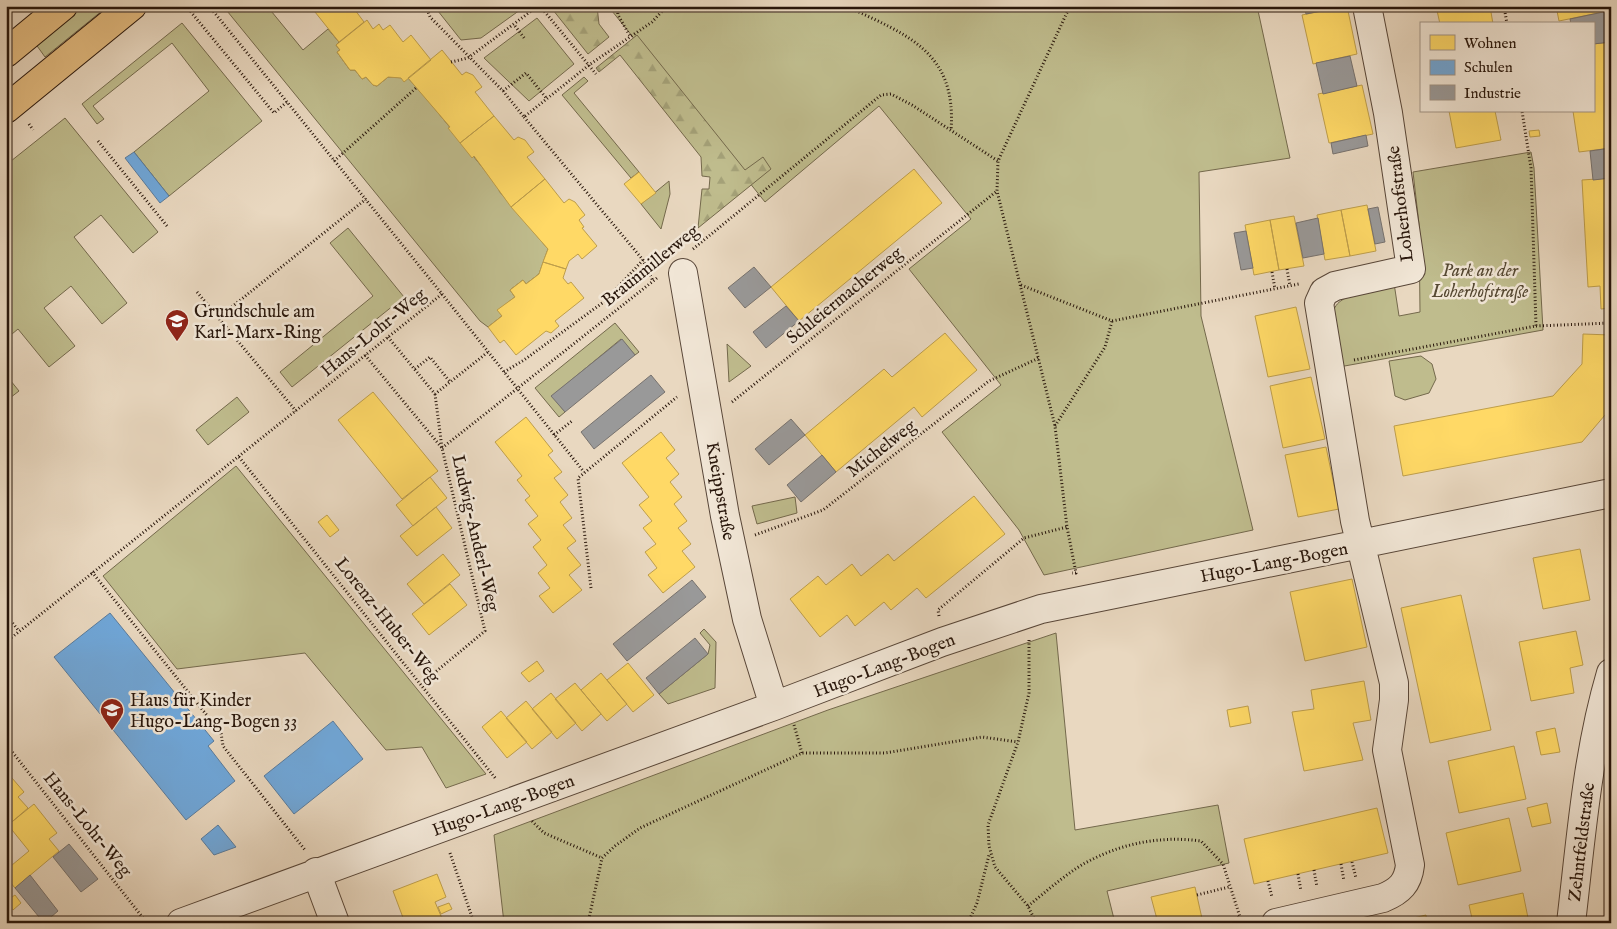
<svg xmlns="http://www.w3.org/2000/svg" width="1617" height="929" viewBox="0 0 1617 929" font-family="'IM FELL English',serif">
<defs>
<pattern id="forest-firs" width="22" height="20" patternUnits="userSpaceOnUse" patternTransform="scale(1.25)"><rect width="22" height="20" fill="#bfbc8d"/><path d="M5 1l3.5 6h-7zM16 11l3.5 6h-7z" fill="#a4a178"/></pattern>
</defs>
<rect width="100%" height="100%" fill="#e9d8c0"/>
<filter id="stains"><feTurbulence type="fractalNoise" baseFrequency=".004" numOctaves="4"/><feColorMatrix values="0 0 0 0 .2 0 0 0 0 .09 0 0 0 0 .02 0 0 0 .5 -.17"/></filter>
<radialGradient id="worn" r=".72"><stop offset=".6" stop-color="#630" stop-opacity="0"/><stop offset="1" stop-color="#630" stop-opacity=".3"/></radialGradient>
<!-- green -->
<path fill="#bfbc8d" stroke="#74694c" d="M80,6H108L45,57L35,43Z
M223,6H267L303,50L328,29L339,42L336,45L340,50L337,52L350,70H355L362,79L366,77L373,85L377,86L388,77L408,78L422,93L500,189L499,191L548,249L539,274L526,284L523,280L510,290L515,297L498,310L502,316L488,327L480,321Z
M434,6H518L520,10L481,38L461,40Z
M608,6H1257L1290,158L1199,172L1201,316L1253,530L1044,575L1019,530L942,432L1001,385L909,269L971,219L879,106L765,202Z
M537,18L574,64L529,101L484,58Z
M182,23L262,121L169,196L134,152L209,91L172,43L93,106L104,119L97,124L82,104Z
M584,77L588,81L574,93L639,172L631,178L562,95Z
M65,118L158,232L133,253L101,215L74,237L127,303L102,324L71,286L44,308L75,346L49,367L18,329L6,339V165Z
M1531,152L1534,168L1543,330L1339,367C1327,295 1325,303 1394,283L1399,316L1420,312L1419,224L1413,172Z
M669,181L670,194L661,229L641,204Z
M348,228L404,297L292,387L280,372L373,296L330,243Z
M615,323L639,352L635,355L621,339L552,396L565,412L559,417L535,388Z
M727,344L751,366L729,382Z
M1421,356L1432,364L1436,379L1429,393L1405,400L1395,396L1389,361Z
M6,375L19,391L6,401Z
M237,397L249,412L208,445L196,430Z
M236,466L486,774L446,788L422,747L386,750L305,653L177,669L103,576Z
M795,497L797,513L757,524L752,506Z
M704,629L716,642L715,688L668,704L659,694L708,654L710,645L700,633Z
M1056,633L1075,830L1218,805L1229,863L1107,891L1115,923H504L494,835L828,710Z"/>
<!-- forest -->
<path fill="url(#forest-firs)" stroke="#74694c" d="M557,6H597L599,24L609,37L588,54L553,10Z
M637,35L745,170L763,157L771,169L698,228L702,189H709L710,177L702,176L701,157L620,55L599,72L596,68Z"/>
<!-- homes -->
<path fill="#ffd966" stroke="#be9e4b" d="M312,6H352L364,22L339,42L311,7Z
M1347,6L1357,54L1313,64L1302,15Z
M1436,6H1490L1493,24H1440Z
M1556,6H1607L1608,11L1559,21Z
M367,20L373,29L379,24L383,30L390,25L403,42L411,35L431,60L404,82L401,78L388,77L377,86L373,85L366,77L362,79L355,70H350L337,52L340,50L336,45Z
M1611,42V148L1579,152L1573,111H1593V44Z
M442,50L462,75L466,72L473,75L482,87L475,92L494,116L460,143L448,128L450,127L408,78Z
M1362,85L1373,134L1329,143L1318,94Z
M1449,111H1495L1501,140L1456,148Z
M494,116L514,140L518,137L525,140L534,152L527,157L545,179L511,207L474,156L472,158L460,143Z
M1539,130L1540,136L1530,137L1529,131Z
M914,169L942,203L799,321L771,287Z
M639,172L656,193L641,204L624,184Z
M1611,178V308L1601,309L1600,286L1588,287L1582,180Z
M545,179L564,203L569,199L575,202L585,215L579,220L584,227L582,228L597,246L582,259L578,254L569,261L566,269L543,262L548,249L511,207Z
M1367,205L1376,251L1350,256L1341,210Z
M1341,210L1350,256L1325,260L1317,215Z
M1294,216L1304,266L1279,270L1270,220Z
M1270,220L1279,270L1254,275L1245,225Z
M543,262L566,269L563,278L568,284L571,282L584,298L555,321L559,326L551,333L546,331L516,355L504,340L500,343L488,327L502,316L497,310L515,297L510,290L523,280L526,284L539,274Z
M1296,307L1310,369L1268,377L1255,316Z
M945,333L977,370L922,417L914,407L836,472L805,435L884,369L892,377Z
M1583,334L1611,335V408L1582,442L1403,476L1394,426L1553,396L1582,364Z
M1311,377L1325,439L1283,448L1270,386Z
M373,392L438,471L402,499L338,420Z
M526,417L553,451L548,455L562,472L554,478L568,495L560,502L572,518L563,525L576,541L567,548L581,565L569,575L582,590L553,613L539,596L550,588L538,573L547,565L533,547L541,540L528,524L538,516L525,500L530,496L517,480L522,476L495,442Z
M661,432L675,450L666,458L679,474L670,482L682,497L674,504L687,521L678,528L691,544L682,551L695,567L663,593L648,575L657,568L645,552L656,544L643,528L652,521L639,505L649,497L622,463Z
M1326,447L1339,509L1298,517L1285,455Z
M430,477L447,498L413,526L396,505Z
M974,496L1005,534L926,598L917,588L891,610L884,602L855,626L847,615L820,637L790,599L818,576L826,585L852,564L861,576L888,554L894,561Z
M436,507L452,528L417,556L400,536Z
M327,515L339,530L330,537L318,522Z
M1580,549L1590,600L1543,609L1533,558Z
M443,554L460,575L424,604L407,584Z
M1352,579L1367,647L1305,661L1290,592Z
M450,584L467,605L429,635L412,614Z
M1461,595L1491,730L1430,743L1401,608Z
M1576,631L1583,665L1570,668L1574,693L1531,701L1519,642Z
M537,661L544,671L529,682L521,673Z
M628,663L654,695L633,712L607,680Z
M601,673L627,704L607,721L581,690Z
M1364,681L1371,720L1353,723L1363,760L1304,771L1292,712L1314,709L1311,690Z
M575,683L601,714L582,731L555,699Z
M551,693L576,723L557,739L532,709Z
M526,701L552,732L532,749L506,718Z
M1248,706L1251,723L1230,727L1227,710Z
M501,711L527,742L507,758L482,727Z
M1555,728L1560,752L1541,755L1536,732Z
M1514,746L1526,799L1459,813L1448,761Z
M6,771L24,792L18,797L28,808L6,827Z
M1547,803L1551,823L1532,827L1527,808Z
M34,804L57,833L49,839L59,851L15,888L6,877V870L29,851L8,825Z
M1377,808L1388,853L1254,884L1244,839Z
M1509,818L1521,871L1458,885L1446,833Z
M437,874L446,897L435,902L444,923H405L393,891Z
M1195,887L1203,923H1158L1151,897Z
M1523,893L1529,923H1473L1469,905Z
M15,895L21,903L13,910L6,901Z
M449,903L452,909L441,914L438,907Z
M1426,915L1427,923H1406L1405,920Z"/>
<!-- schools -->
<path fill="#6fa8dc" stroke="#5a7c9d" d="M134,152L169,196L160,203L125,158Z
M110,613L214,741L208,746L235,781L186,820L54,657Z
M333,721L363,759L294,814L264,776Z
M218,825L236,847L214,855L201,839Z"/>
<!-- industry -->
<path fill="#999" stroke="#77726e" d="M1304,6H1340V7L1306,14Z
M1608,11L1611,42L1593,44V24H1571L1570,19Z
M1350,56L1357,86L1323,94L1316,63Z
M1366,135L1368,146L1333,154L1331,143Z
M1611,148V178L1593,180L1590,151Z
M1378,207L1385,242L1375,244L1368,209Z
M1318,218L1324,254L1303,258L1296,223Z
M1246,231L1253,268L1241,270L1234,233Z
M754,267L771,287L745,308L728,288Z
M786,306L799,321L766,348L753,332Z
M622,339L635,355L565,412L551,396Z
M651,375L665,392L594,449L581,432Z
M791,419L805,435L769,465L755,449Z
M822,455L836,472L801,502L787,485Z
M692,580L706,597L627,661L613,644Z
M695,638L708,654L659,694L646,678Z
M69,844L98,879L81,892L53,857Z
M30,875L58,911L44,923L15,888Z"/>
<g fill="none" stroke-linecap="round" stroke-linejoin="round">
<!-- minor casing -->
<g stroke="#584638" stroke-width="30">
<path id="minor" d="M683,273L725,516L747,619L774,706
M316,872L335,923
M181,923L774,706L942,642L1041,609L1611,493
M1276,923L1383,898C1400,891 1408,883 1410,865L1387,750L1394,700V683L1355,521L1319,303L1324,292L1335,286L1411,269L1388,113L1367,6
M1571,923C1581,839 1587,754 1611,673"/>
</g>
<!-- major casing -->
<g stroke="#28160b" stroke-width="30">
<path id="major" d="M6,53L63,6
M6,109L132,6"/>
</g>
<!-- path -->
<path stroke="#28160b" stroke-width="3" stroke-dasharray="1 2.5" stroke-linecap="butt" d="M209,6L287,102
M426,6L430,17L503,91L524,117L589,65L652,22L667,6
M540,6L596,74
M617,6L618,15L630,36
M738,6L742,12
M846,6C907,35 957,51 951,131
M1070,6L998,161L997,191L1055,426L1067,527L1076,573H1072
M1504,6L1507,24
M515,26L525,39
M451,62L468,58L538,6
M503,91L526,73L547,99
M524,117L643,260L653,281
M29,124L33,130
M98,141L167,226
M334,161L416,88
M693,249L881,95L891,94L912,105L998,161
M1287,269L1290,286
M1272,272L1275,289
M1021,285L1112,321L1299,284
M197,292L296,411
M442,294L584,472
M218,318L366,199
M1536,326L1611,323
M388,337L435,394L488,352
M365,355L442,448L485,631L421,684
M1354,360L1536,326L1531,168L1522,111
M415,369L430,357L450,382
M504,372L524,360L605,301L643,260
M435,394L442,448
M732,402L997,191
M1055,426L1105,347L1112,321
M554,435L572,421
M442,448L657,278
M239,457L496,779
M755,535L823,510L989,381L1039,358
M92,572L221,733L223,746L305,850
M591,588L578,478L677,397
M6,615L19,631
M939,616L938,610L1024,538L1067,527
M1029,640V693L1018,742L988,825L989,846L995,867L1028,906L1036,923
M6,642L442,294L287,102L274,113L186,6
M794,725L802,753
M6,744L147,923
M532,821L544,833L602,858
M450,853L474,923
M1352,862L1356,878
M1341,864L1344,881
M1314,870L1317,887
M1298,874L1301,891
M1268,881L1272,897
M1197,895L1229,887
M1028,906C1047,891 1071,869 1093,859C1127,842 1164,836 1201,841L1223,864L1240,917L1245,923
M588,923L602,858L615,846L640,828L802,753H885L982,737L1018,742
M968,923L977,903L989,855
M1221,923L1240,917"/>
<!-- minor -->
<use href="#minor" stroke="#f1e6d6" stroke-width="28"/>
<!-- major -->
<use href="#major" stroke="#e4bc80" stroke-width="28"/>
</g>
<!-- icons -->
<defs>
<g id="school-pin" transform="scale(1.25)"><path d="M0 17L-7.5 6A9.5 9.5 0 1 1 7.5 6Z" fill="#8f2418" stroke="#f1e6d6"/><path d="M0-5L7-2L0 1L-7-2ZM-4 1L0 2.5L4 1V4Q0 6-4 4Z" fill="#fff"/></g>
</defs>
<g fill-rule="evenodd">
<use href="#school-pin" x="177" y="321"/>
<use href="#school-pin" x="112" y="710"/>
</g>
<g text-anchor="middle" stroke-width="5" stroke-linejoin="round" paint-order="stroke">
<!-- street labels -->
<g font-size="18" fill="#28160b" stroke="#f1e6d6">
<text transform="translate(1400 204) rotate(-97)" y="6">Loherhofstraße</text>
<text transform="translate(650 265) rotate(-39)" y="6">Braunmillerweg</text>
<text transform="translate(844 295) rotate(-39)" y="6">Schleiermacherweg</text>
<text transform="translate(373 332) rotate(-39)" y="6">Hans-Lohr-Weg</text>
<text transform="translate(881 448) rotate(-38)" y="6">Michelweg</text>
<text transform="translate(721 491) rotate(80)" y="6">Kneippstraße</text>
<text transform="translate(476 533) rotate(77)" y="6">Ludwig-Anderl-Weg</text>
<text transform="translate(1274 562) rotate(-11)" y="6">Hugo-Lang-Bogen</text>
<text transform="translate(388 620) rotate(51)" y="6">Lorenz-Huber-Weg</text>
<text transform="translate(884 665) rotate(-21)" y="6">Hugo-Lang-Bogen</text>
<text transform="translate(503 805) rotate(-20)" y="6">Hugo-Lang-Bogen</text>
<text transform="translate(88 824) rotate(51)" y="6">Hans-Lohr-Weg</text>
<text transform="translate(1581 842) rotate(-83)" y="6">Zehntfeldstraße</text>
</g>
<!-- park labels -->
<g font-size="18" font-style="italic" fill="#554832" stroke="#f1e6d6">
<text x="1480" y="276">Park an der<tspan x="1480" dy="21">Loherhofstraße</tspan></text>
</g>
<!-- poi labels -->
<g font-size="18" fill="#28160b" stroke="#f1e6d6" text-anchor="start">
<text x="194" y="317">Grundschule am<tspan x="194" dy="21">Karl-Marx-Ring</tspan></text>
<text x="130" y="706">Haus für Kinder<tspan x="130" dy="21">Hugo-Lang-Bogen 33</tspan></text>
</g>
</g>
<!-- margin -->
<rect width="1617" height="929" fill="none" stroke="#e9d8c0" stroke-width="25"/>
<rect x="8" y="8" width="1602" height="914" fill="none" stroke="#28160b" stroke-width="2.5"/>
<rect x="12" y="12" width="1592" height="904" fill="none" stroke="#28160b"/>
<!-- legend -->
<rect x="1420" y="22" width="175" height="90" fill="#f1e6d6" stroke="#a19385"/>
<rect x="1430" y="35" width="25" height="15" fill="#ffd966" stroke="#a19385"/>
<text x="1464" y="48" font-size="15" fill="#28160b">Wohnen</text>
<rect x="1430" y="60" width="25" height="15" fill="#6fa8dc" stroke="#a19385"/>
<text x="1464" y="72" font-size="15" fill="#28160b">Schulen</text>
<rect x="1430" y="85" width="25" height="15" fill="#999999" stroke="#a19385"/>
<text x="1464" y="98" font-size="15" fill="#28160b">Industrie</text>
<rect width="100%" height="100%" filter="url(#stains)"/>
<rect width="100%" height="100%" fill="url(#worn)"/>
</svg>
